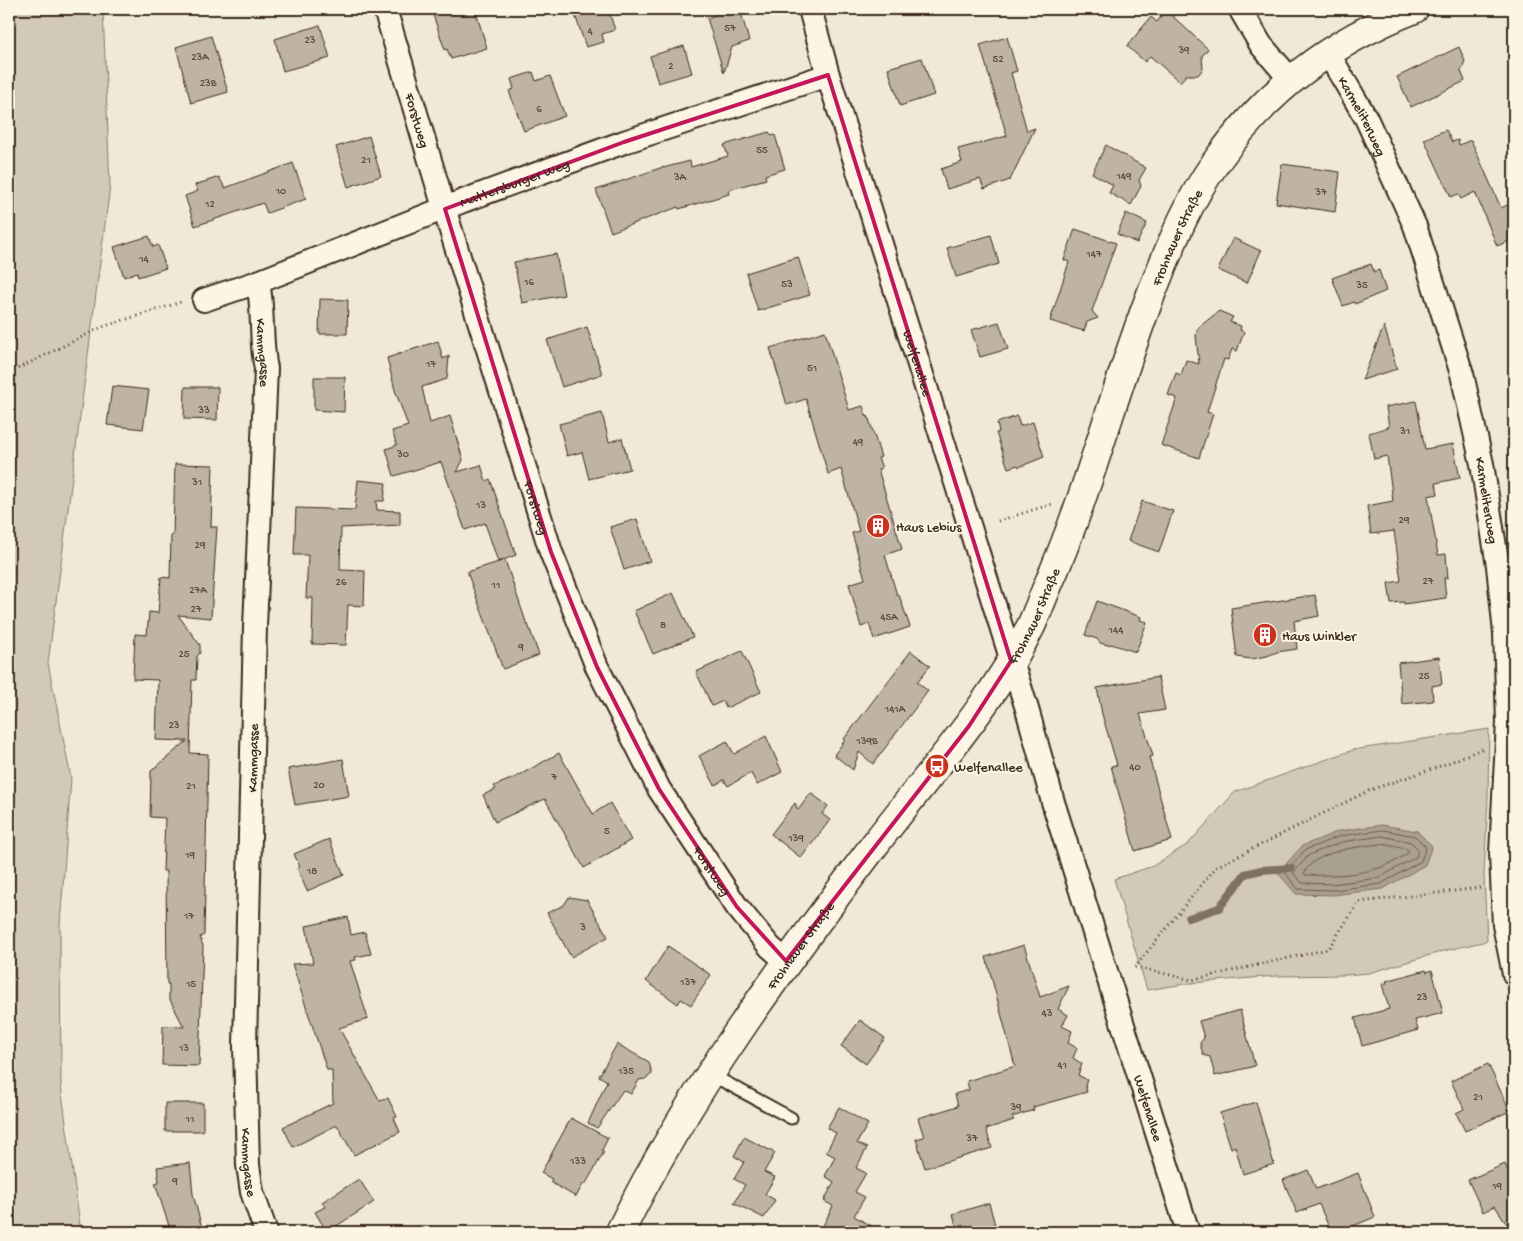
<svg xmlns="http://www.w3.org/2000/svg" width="1523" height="1241" viewBox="0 0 1523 1241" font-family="'Gochi Hand',sans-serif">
<rect width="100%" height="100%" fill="#f0e9d9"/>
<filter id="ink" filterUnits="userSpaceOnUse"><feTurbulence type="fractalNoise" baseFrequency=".02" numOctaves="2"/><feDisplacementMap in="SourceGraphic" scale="10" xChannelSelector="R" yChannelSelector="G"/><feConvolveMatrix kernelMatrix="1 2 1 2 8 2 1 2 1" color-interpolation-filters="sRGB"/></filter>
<g filter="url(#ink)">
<!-- green -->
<path fill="#d2c9ba" stroke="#867a6c" d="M9,9H103L110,186L48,663L71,778L60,925L61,1086L81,1232H9Z
M1489,729L1488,799L1484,875L1487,941L1444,951L1369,973L1346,975L1276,976L1191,983L1147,990L1114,879L1153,866L1188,844L1235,792L1353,750Z"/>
<!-- water -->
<path fill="#aaa091" stroke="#7e7163" d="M1382,825L1417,831L1432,846L1425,865L1383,889L1333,895L1296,894L1278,873L1302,846L1339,831Z"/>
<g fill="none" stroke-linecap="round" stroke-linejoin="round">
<!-- shore -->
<path stroke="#67594c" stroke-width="1" d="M1383,830L1415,836L1426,847L1421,861L1381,884L1333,890L1298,889L1286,874V872L1305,850L1340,836Z
M1382,836L1411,842L1418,849L1416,857L1379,878L1332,884L1302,883L1294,874V872L1309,855L1342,842Z
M1382,844L1407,849L1409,852C1380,875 1342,876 1306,875L1304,874C1312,851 1361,846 1382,844Z"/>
<!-- stream -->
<path stroke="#7e7163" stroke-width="8" d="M1189,918L1219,908L1245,874L1261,870L1291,868"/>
</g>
<!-- building -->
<path fill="#beb3a4" stroke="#3b2a1e" d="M431,9H475L487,48L451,59L447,49L445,50Z
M573,9H608L615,30L602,34L604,42L586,47Z
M714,9H740L749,41L732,47L724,73L707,18L716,15Z
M1166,10L1208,49L1202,56L1203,69L1198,75H1186L1180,82L1150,56L1145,62L1127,46L1151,17L1157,22Z
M320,25L330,58L283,71L275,39Z
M211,36L228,92L191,103L176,47Z
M1007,37L1017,71L1011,73L1027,131L1035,128L1010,180L984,189L980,179L947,189L941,169L962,162L958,149L1007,136L980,45Z
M684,46L692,73L658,83L650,56Z
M1459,47L1465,61L1461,71L1465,81L1411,107L1397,77Z
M922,58L934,95L900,106L888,68Z
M533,72L536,81L550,76L565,116L524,131L509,91L514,89L511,79Z
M1446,130L1452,142L1458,140L1459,145L1471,140L1501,208L1514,202V239L1497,246L1475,192L1461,199L1458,194L1451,197L1424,139Z
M769,132L772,136L775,135L785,169L765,175L766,179L728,190L729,194L679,209L678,207L611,232L596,190L663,167V168L690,161L691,167L728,156L724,145Z
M369,136L381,176L348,187L336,147Z
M1106,145L1146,168L1139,180L1141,186L1131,205L1109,193L1113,185L1092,173Z
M293,163L306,199L267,213L263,203L195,226L185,196L198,191L195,185L219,177L225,188Z
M1282,164L1340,172L1335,212L1276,203Z
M1126,213L1147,223L1137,243L1117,234Z
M1075,229L1116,243L1092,311L1098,318L1087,322L1084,331L1050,321L1069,262L1064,260Z
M991,235L999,264L956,277L947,248Z
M149,236L153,247L158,245L166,268L138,277L137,272L124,277L114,247Z
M1233,238L1261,251L1247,283L1218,270Z
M556,254L564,295L522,303L514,262Z
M798,257L810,295L758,311L746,273Z
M1371,264L1374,272L1379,270L1386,291L1355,304L1354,302L1343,306L1332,278Z
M320,299L348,300L347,334H319Z
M1219,311L1233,317L1230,322L1241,326L1240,330L1244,332L1237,351L1232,349L1228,360L1224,359L1207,412L1213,414L1199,458L1161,445L1177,398L1168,395L1176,373L1181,375L1186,360L1199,364L1196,336L1197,331L1199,327Z
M999,322L1008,349L980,357L971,330Z
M1384,326L1397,369L1362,380Z
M587,327L602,374L562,387L547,340Z
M825,331L849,410L863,406L866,416H868L881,457L878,458L882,468L878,469L902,549L885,555L897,595H899L910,627L874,639L869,624L861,627L849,584L865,579L852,533L859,531L841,469L828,474L806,399L787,405L770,348Z
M438,341L443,359L449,356L447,379L422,387L430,423L450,416L463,460L457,472L481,465L486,481L490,479L516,555L498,562L485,523L465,530L441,462L394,476L386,449L397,445L392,431L408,426L395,390L387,358Z
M314,377H345L344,412L314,410Z
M112,386L149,390L143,429L107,425Z
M185,387H218L217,420L184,419Z
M1416,401L1425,449L1453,444L1460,478L1436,483L1438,494L1428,496L1438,555L1446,554L1448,578H1444L1446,598L1404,604V602L1391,603L1388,583L1401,581L1394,531L1371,534L1367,506L1393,501L1387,456L1374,459L1369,433L1389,427L1386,407Z
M602,413L609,442L622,438L630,469L589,479L582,452L567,456L559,424Z
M1017,416L1020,426L1033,422L1044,457L1019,467L1018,465L1008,468L996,433L999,432L997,423Z
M175,464L213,465L211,527H217L211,618L178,615L200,645V653L197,656L196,680H192L190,753L208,754L204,935L200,937L203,946L199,1066L162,1065L163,1026L184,1027L169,998V984H167L166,871H163L165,818L150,817L151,771L187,741L156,740L158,680L133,679L135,634L147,635L149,612L158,613L161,577L170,578L171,535H173Z
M358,480L386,483L384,501H376L377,510L400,511V525L341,528L340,570L365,571L364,606L348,605L346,645L312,644L313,598H306L308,555H294L296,508L355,510Z
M1142,501L1173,511L1159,552L1128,541Z
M637,519L650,561L624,570L610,527Z
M505,560L527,625L528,624L539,655L503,669L467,572Z
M673,593L693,637L653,654L634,611Z
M1315,595L1319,616L1294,621L1297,649L1277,652L1267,656L1251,659L1237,657L1231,608Z
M1097,601L1141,617L1140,620L1147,622L1136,652L1111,644L1108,645L1100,643L1097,639L1085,635Z
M742,651L761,692L726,708L723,701L712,706L696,672Z
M911,651L930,666L917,682L928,691L873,764L859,752L853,770L834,755L845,740L844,739Z
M1439,657L1442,684L1432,686L1433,701L1402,704L1398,663Z
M1158,677L1165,710L1140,714L1153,756L1149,757L1172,840L1135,851L1111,766L1117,765L1102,714L1097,688Z
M766,736L782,772L757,785L751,773L728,786L724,780L715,785L699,756L727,741L734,754Z
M559,753L593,814L610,803L631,840L584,868L545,799L495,822L483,795L496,789L494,786L516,777Z
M343,759L349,796L295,805L288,769Z
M811,793L828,806L822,814L830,820L801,858L771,834L795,803L798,810Z
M329,839L344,875L307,891L297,868L300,867L294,854Z
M569,897L587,900L608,937L571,957L547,913L564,905Z
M348,917L351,935L365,932L371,954L355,957L356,960L350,961L368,1019L339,1028L380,1101L388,1098L397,1117L394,1118L400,1132L354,1155L337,1125L293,1147L283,1127L333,1103L332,1070H327L292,964L313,963L306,926Z
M1024,945L1040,997L1069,986L1058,1009L1068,1015L1062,1026L1072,1031L1068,1043L1077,1048L1073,1058L1082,1064L1078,1075L1087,1080L1085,1085L1087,1092L1033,1107L1034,1110L1012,1117L1014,1120L986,1129L992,1148L925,1168L916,1139L924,1137L918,1118L958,1106L955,1094L969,1090L967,1081L1015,1066L986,957Z
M668,946L711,975L691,1005L681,999L678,1004L646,981Z
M1426,970L1427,972L1432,970L1443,1013L1415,1020L1418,1030L1362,1046L1355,1018L1389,1009L1382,984L1387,983L1386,981Z
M1240,1010L1255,1066L1215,1076L1210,1057L1203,1055L1200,1043L1204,1038L1199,1021Z
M860,1020L885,1038L866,1064L841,1046Z
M617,1044L649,1062L652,1074L645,1079L639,1080L631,1094L623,1090L597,1128L588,1123L607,1081L599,1076Z
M1488,1064L1510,1111L1465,1131L1456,1113L1464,1109L1451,1081Z
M1256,1102L1274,1164L1243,1174L1235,1146L1231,1148L1220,1113Z
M165,1103H203V1131H165Z
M839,1107L868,1124L857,1143L867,1148L856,1168L866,1173L855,1192L865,1197L854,1216L882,1232H837L823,1226L833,1206L824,1201L834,1182L825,1176L835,1157L826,1152L836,1133L827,1128Z
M571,1118L608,1138L602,1150L604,1152L585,1185L583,1184L576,1197L550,1182L552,1179L541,1173Z
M744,1137L775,1153L764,1172L775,1177L765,1194L775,1200L764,1218L734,1203L745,1185L734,1179L744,1162L734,1156Z
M190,1163L193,1194L203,1232H171L155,1183L159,1182L157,1167Z
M1505,1164L1514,1185V1232H1512L1495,1206L1483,1212L1468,1180Z
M1308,1170L1316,1189L1358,1173L1375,1217L1338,1232H1331L1319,1204L1297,1213L1283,1180Z
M359,1179L374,1202L327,1232L315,1212L325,1207L322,1202Z
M989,1203L997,1232H958L953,1214Z"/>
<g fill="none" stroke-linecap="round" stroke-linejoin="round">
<!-- service casing -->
<g stroke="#3b2a1e" stroke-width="15">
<path id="service" d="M710,1074L791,1118"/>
</g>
<!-- minor casing -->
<g stroke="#3b2a1e" stroke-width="26">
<g id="minor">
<path id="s1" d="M385,9L448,221L551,552L597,667L659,789L737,907L770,947L786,961"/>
<path id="s2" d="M810,9L828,75L1027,709L1053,802L1188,1232"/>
<path d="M1240,9L1261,45L1290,79"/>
<path id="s3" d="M1328,53L1366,118L1415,226L1462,374L1482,464L1498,566L1505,633L1508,722L1501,853L1504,925L1514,974"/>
<path id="s4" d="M258,282C264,311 260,340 266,369L255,627L245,1046L248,1165L252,1192L266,1232"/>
<path id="s5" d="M204,300L258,282L463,201L624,142L828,75"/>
</g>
</g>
<!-- tertiary casing -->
<g stroke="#3b2a1e" stroke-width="31">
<g id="tertiary">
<path id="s6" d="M620,1232C689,1091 784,964 879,839C932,770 991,705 1031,626C1037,613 1042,599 1048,585C1090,489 1115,386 1153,289C1171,245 1188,201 1216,162C1268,89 1331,42 1414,9"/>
</g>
</g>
<!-- path -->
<path stroke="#3b2a1e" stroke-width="3" stroke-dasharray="1 4" stroke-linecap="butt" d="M9,373L102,327L181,302
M998,521L1052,504
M1480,888L1359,902L1328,949L1192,980L1135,967L1216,867L1370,790L1438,767L1484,748"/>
<!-- service -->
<use href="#service" stroke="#fcf5e5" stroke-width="11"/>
<!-- minor -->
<use href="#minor" stroke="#fcf5e5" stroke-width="22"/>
<!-- tertiary -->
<use href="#tertiary" stroke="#fcf5e5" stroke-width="28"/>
</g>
</g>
<!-- marked area -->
<path fill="none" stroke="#c2185b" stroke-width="4" stroke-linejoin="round" d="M828,75L1011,661L969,726L786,961L737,907L659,789L597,667L551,552L445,209L624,142Z"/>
<!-- icons -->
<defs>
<g id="building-disc" transform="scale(1.25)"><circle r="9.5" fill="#c8321e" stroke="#fcf5e5"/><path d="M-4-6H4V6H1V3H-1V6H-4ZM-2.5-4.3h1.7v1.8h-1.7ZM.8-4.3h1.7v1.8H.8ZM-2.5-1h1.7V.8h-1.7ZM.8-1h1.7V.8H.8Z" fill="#fff"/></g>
<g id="bus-disc" transform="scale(1.25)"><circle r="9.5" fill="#c8321e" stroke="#fcf5e5"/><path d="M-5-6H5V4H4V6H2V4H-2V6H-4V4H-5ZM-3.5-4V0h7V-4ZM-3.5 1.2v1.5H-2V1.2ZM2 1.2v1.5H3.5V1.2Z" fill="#fff"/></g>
</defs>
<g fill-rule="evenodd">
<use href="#building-disc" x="878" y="526"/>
<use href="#building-disc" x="1265" y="635"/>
<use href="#bus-disc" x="937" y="766"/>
</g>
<g text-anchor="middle" stroke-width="4" stroke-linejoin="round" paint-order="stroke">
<!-- number labels -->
<g font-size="11" fill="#5c4c40">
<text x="730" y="31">57</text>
<text x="590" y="34">4</text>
<text x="310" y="43">23</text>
<text x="1184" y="53">39</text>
<text x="200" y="60">23A</text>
<text x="998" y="62">52</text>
<text x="671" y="69">2</text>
<text x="208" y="86">23B</text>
<text x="539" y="112">6</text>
<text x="762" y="153">55</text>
<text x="366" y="163">21</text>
<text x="1124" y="179">149</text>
<text x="680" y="180">3A</text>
<text x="281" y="194">10</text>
<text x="1321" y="195">37</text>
<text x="210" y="207">12</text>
<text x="1094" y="257">147</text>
<text x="144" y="262">14</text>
<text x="529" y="285">16</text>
<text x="787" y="287">53</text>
<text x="1362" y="288">35</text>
<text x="431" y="367">17</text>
<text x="812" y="371">51</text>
<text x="204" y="413">33</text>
<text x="1405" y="434">31</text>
<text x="858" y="445">49</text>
<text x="403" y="457">30</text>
<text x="197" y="485">31</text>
<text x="481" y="508">13</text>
<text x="1404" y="523">29</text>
<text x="200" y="548">29</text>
<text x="1428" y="584">27</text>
<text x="341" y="585">26</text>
<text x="496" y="588">11</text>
<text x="198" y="593">27A</text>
<text x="196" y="612">27</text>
<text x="889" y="620">45A</text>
<text x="663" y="628">8</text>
<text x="1116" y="633">144</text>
<text x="521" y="650">9</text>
<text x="184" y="657">25</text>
<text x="1424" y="679">25</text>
<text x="895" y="712">141A</text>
<text x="174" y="728">23</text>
<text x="867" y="744">139B</text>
<text x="1135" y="770">40</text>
<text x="554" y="780">7</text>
<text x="319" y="788">20</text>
<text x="191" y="789">21</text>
<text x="607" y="834">5</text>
<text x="796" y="841">139</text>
<text x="190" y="858">19</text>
<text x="312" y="874">18</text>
<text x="189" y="919">17</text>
<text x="583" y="930">3</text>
<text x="688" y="985">137</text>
<text x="191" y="987">15</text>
<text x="1422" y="1000">23</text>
<text x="1047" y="1016">43</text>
<text x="184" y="1051">13</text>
<text x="1062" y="1068">41</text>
<text x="626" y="1074">135</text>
<text x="1478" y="1100">21</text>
<text x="1016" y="1110">39</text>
<text x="190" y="1122">11</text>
<text x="972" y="1141">37</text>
<text x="578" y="1164">133</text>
<text x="175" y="1184">9</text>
<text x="1497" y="1189">19</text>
</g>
<!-- street labels -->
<g font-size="14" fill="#3b2a1e" stroke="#fcf5e5">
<text dy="5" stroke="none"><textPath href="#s3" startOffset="72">Karmeliterweg</textPath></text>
<text dy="5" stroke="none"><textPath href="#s1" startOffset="116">Forstweg</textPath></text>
<text dy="5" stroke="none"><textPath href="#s5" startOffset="332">Mattersburger Weg</textPath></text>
<text dy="5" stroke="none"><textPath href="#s6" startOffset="1149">Frohnauer Straße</textPath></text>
<text dy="5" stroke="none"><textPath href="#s4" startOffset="71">Kammgasse</textPath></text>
<text dy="5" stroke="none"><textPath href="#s2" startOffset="370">Welfenallee</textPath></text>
<text dy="5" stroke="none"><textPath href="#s3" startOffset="478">Karmeliterweg</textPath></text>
<text dy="5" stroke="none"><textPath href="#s1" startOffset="521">Forstweg</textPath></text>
<text dy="5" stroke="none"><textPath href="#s6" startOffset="744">Frohnauer Straße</textPath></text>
<text transform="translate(252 758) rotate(-89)" y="5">Kammgasse</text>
<text dy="5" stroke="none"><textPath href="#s1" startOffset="926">Forstweg</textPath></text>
<text dy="5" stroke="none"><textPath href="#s6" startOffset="339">Frohnauer Straße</textPath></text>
<text dy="5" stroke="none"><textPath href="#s2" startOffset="1150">Welfenallee</textPath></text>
<text dy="5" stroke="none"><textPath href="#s4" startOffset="881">Kammgasse</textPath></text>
</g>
<!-- poi labels -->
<g font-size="14" fill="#3b2a1e" stroke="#fcf5e5" text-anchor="start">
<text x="896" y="531">Haus Lebius</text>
<text x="1282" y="640">Haus Winkler</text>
<text x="954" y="771">Welfenallee</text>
</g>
</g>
<!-- margin -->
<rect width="1523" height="1241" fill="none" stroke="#fcf5e5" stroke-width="30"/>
<rect x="15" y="15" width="1493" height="1211" fill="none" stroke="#3b2a1e" stroke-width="2" filter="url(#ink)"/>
</svg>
